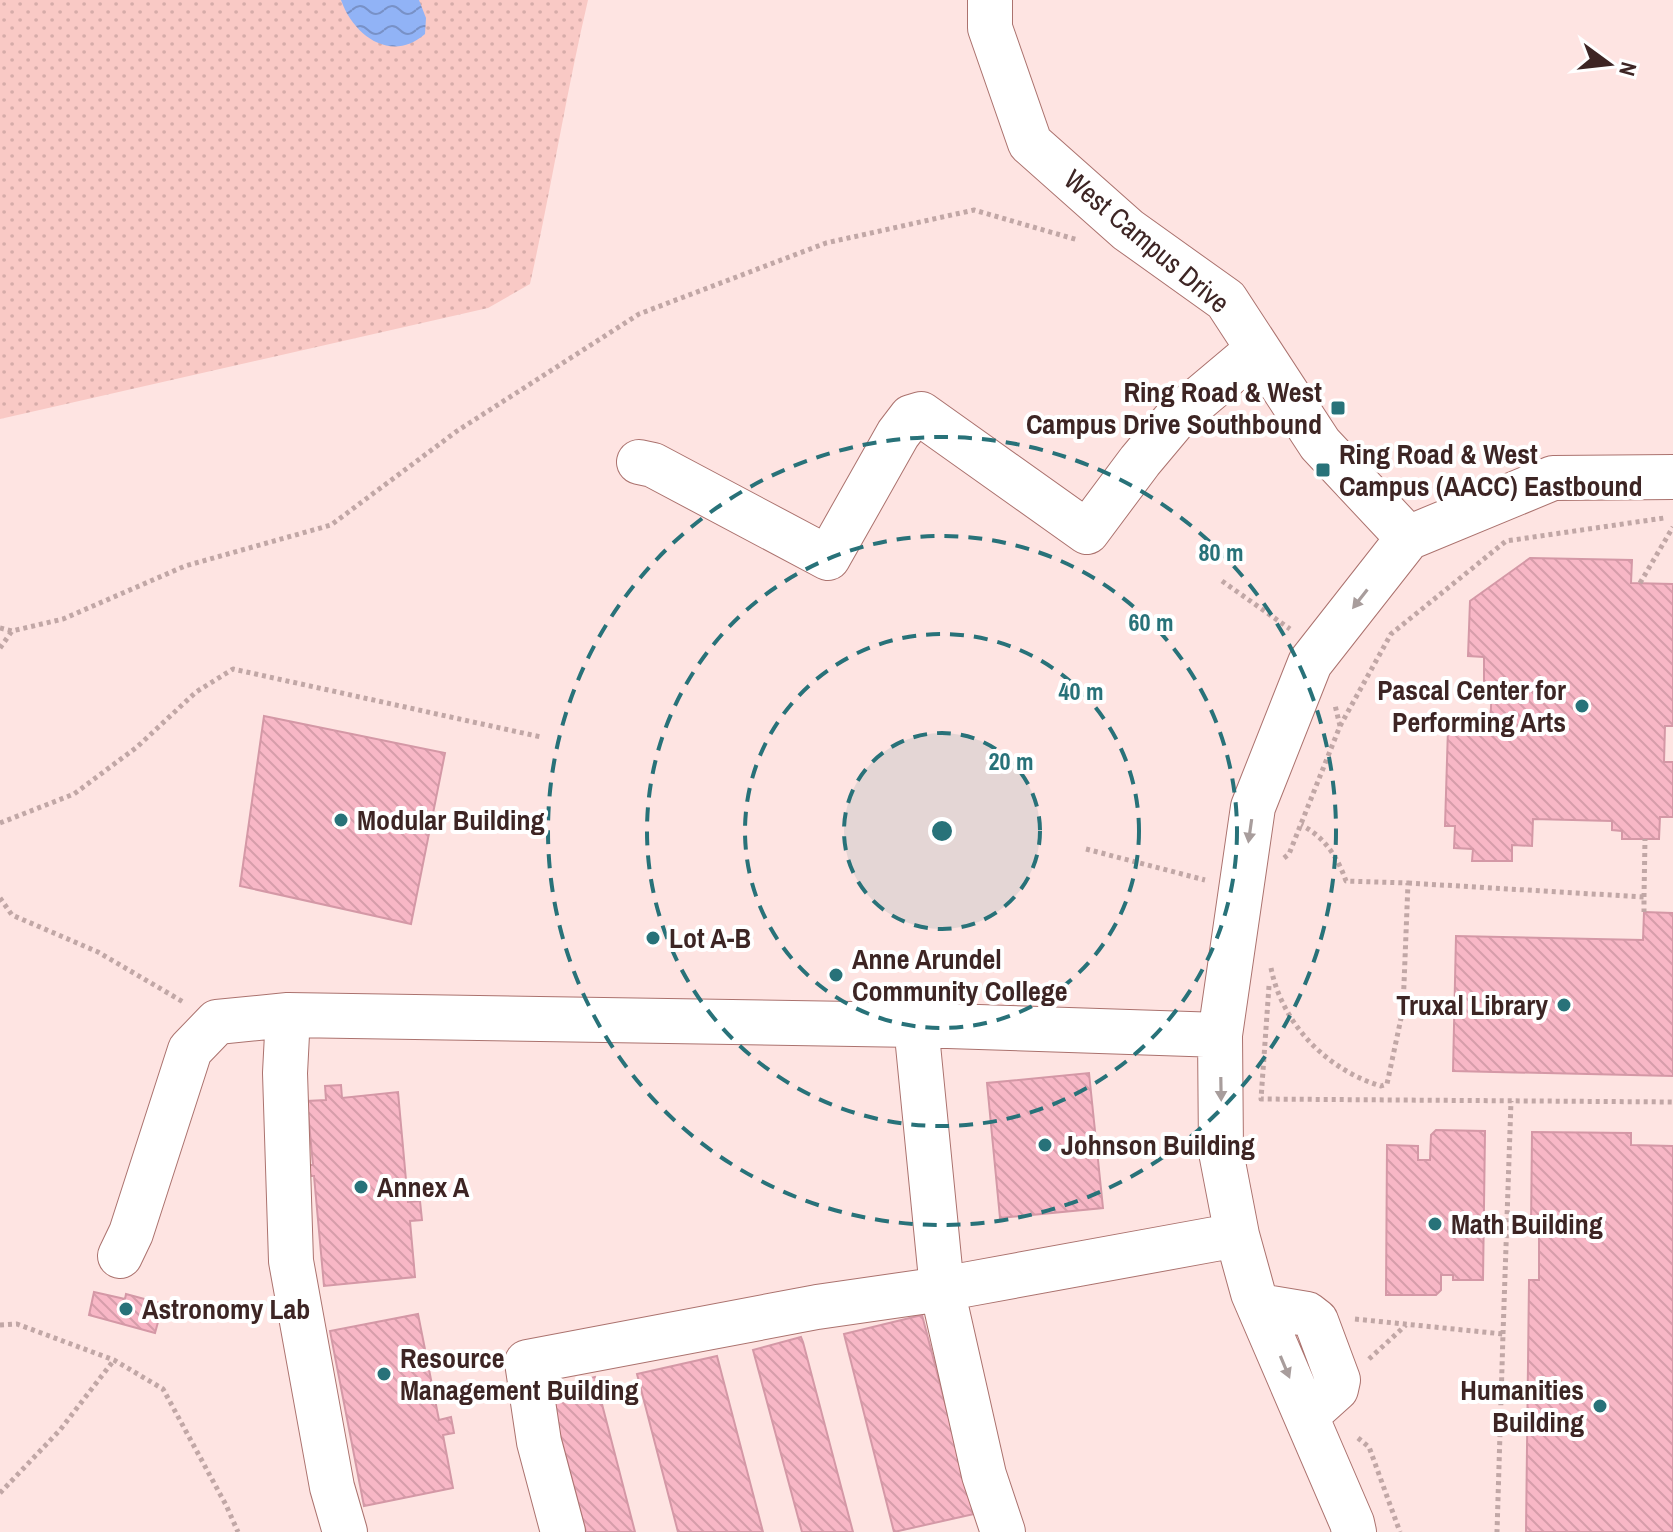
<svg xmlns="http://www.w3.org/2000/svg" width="1673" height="1532" viewBox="0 0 1673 1532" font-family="'Archivo Narrow',sans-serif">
<defs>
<pattern id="grass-dots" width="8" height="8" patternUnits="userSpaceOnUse" patternTransform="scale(2)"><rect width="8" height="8" fill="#f9c9c5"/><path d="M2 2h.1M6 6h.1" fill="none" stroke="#d6aca9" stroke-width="1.8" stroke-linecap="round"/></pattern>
<pattern id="water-waves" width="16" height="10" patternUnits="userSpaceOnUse" patternTransform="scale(2)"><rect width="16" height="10" fill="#91b3f6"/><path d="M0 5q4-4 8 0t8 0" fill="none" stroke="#7891c7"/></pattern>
<pattern id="building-back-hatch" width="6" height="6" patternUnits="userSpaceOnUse" patternTransform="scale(2)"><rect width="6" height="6" fill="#f8b7c6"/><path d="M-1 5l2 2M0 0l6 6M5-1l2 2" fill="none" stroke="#d69daa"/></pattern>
</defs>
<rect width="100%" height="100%" fill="#fee4e2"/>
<!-- grass -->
<path fill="url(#grass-dots)" d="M0,0H588C566,94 551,190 530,284L488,308L0,419Z"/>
<!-- water -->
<path fill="url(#water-waves)" d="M341,0H419L426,18L425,34C392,63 354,37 341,0Z"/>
<!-- building -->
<path fill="url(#building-back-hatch)" stroke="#d498a6" stroke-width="2" d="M1530,558L1632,560L1631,583L1673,584V726H1665L1664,762H1673V817H1660L1659,839H1622V831L1612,830V821L1533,819L1532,846L1512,845V861H1472L1473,849L1454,848L1455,826H1445L1448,728L1490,729L1492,685H1484V657L1468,656L1470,601Z
M264,716L445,753L411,924L240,886Z
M1644,912L1673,913V1076L1453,1071L1456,936L1643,940Z
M1089,1073L1103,1208L1000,1218L987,1083Z
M341,1085L342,1098L398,1092L408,1202L420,1201L422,1220L410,1221L415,1277L324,1286L314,1176H306L305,1165H313L307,1101L326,1100L325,1086Z
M1436,1130L1485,1131L1483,1280H1453V1275H1441V1290L1436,1295H1386L1387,1145L1418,1146V1160H1430L1431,1135Z
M1532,1132L1631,1133V1145L1673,1146V1532H1526L1529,1280H1539V1228H1531Z
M94,1292L125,1299L126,1294L163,1304L155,1333L89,1315Z
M418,1314L439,1420L451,1417L454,1433L443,1435L453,1488L364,1506L330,1331Z
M922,1315L974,1514L894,1532L844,1334Z
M801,1337L803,1342L853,1532H802L753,1350Z
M717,1356L763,1532H678L637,1374Z
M595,1377L635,1532H586L548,1389Z"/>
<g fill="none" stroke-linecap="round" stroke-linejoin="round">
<!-- minor casing -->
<g stroke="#ab726e" stroke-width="46">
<path id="minor" d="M990,0V28L1030,143L1128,230L1226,300L1320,444L1408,538
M639,462L653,465L828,558L898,434L911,417L921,414L1087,532L1140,461L1176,418L1258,349
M916,1025L942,1289L984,1475L1003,1532
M120,1256L131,1233L190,1050L217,1022L288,1015
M1259,1306L1307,1314L1316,1321L1338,1380L1336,1389L1306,1416
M345,1532L332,1487L291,1261L285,1073L288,1015L916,1025L1220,1035
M563,1532L539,1442L527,1362L817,1307L942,1289L1237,1235
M1354,1532L1352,1523L1253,1293L1237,1235L1221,1152L1220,1035L1253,807L1310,663L1408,538L1553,478L1673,477"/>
</g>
<!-- path -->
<path stroke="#c1a7a6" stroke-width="5" stroke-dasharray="4 4" stroke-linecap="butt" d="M1222,581L1290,629
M1640,583L1673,527
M0,628L12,631L63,619L185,566L331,525L457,431L639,314L826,243L974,210L1078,240
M0,648L12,631
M1340,726L1391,634L1506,541L1664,518
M0,823L74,794L137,747L196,692L233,669L541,737
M1086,849L1205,880
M1284,858L1289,854L1340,726L1335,705
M1408,883L1644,897V912
M1644,897L1645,839
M0,898L12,915L98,952L185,1003
M1271,968C1282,1024 1327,1070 1381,1086L1387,1084L1403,1009L1408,883L1346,881C1338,858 1324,836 1301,825
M1269,986L1261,1099L1673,1102
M1355,1319L1503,1334L1497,1532
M0,1325L17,1324L114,1360L163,1389L226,1505L238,1532
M1503,1334L1511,1101
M1369,1359L1406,1325
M1358,1438L1369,1447L1400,1532
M0,1493L60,1430L114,1360"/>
<!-- minor -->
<use href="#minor" stroke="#fff" stroke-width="44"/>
</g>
<!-- one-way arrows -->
<defs><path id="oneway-solid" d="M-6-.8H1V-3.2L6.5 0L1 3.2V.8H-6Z" transform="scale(2)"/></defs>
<g fill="#a89d9c">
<use href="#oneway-solid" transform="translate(1360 599) rotate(128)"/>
<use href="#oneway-solid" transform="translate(1250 831) rotate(98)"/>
<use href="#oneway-solid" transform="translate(1221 1089) rotate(89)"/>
<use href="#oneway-solid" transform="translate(1285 1367) rotate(67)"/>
</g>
<!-- distance rings -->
<circle cx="942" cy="831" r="98" fill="#287279" fill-opacity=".12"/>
<g fill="none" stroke="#287279" stroke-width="4" stroke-dasharray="14 10">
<circle cx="942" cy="831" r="98"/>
<circle cx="942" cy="831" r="197"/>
<circle cx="942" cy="831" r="295"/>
<circle cx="942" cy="831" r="394"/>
</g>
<!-- markers -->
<g fill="#287279" stroke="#fff" stroke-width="3">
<rect x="1330" y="400" width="16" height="16" rx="4"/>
<rect x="1315" y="462" width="16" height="16" rx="4"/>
<circle cx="1582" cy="706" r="8"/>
<circle cx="341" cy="820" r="8"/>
<circle cx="653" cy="938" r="8"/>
<circle cx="836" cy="975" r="8"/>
<circle cx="1564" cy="1005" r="8"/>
<circle cx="1045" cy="1145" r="8"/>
<circle cx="361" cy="1187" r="8"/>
<circle cx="1435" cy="1224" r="8"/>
<circle cx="126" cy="1309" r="8"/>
<circle cx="384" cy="1374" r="8"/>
<circle cx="1600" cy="1406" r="8"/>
</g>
<g text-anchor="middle" stroke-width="8" stroke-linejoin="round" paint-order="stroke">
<!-- street labels -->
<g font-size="28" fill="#3d2524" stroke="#fff">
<text transform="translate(1147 241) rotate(40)" y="10">West Campus Drive</text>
</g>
<!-- poi labels -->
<g font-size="28" font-weight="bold" fill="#3d2524" stroke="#fff" text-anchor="start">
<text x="1322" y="402" text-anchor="end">Ring Road &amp; West<tspan x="1322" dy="32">Campus Drive Southbound</tspan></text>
<text x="1339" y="464">Ring Road &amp; West<tspan x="1339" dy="32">Campus (AACC) Eastbound</tspan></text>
<text x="1566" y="700" text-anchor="end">Pascal Center for<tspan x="1566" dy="32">Performing Arts</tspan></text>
<text x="357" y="830">Modular Building</text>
<text x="669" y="948">Lot A-B</text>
<text x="852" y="969">Anne Arundel<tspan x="852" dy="32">Community College</tspan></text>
<text x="1548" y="1015" text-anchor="end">Truxal Library</text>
<text x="1061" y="1155">Johnson Building</text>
<text x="377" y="1197">Annex A</text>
<text x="1451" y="1234">Math Building</text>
<text x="142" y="1319">Astronomy Lab</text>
<text x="400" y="1368">Resource<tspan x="400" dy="32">Management Building</tspan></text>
<text x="1584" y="1400" text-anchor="end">Humanities<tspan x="1584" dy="32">Building</tspan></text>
</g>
</g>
<circle cx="942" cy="831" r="12" fill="#287279" stroke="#fff" stroke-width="4"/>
<g font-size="24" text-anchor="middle" font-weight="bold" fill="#287279" stroke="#fff" stroke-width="8" stroke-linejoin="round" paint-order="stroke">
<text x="1221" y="561">80 m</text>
<text x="1151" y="631">60 m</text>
<text x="1081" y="700">40 m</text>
<text x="1011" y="770">20 m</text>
</g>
<!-- north arrow -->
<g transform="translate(1609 64) rotate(105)" stroke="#ffffff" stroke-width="6" paint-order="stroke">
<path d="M0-6L14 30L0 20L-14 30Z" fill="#3d2524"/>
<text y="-12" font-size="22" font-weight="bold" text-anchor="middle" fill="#3d2524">N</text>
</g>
</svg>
